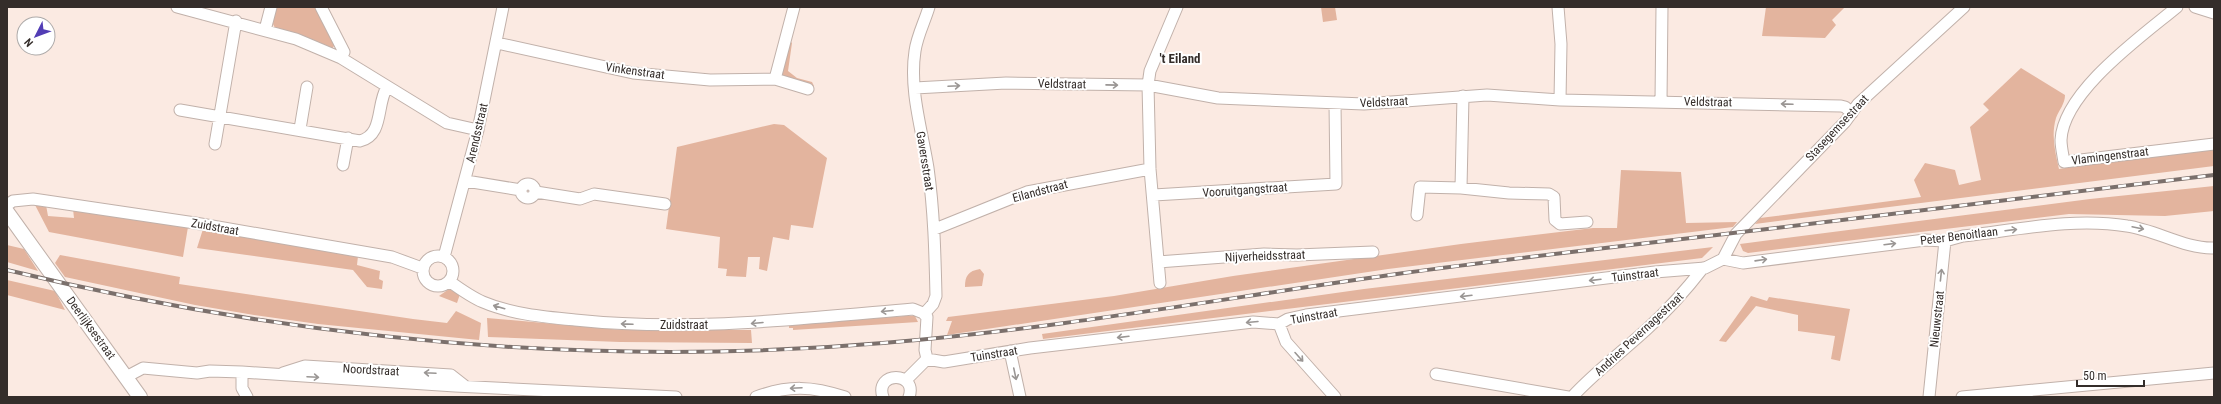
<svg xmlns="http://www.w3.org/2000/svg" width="2221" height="404" viewBox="0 0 2221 404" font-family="'Roboto Condensed',sans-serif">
<rect width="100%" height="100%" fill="#fbeae2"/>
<!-- green -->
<path fill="#e3b49e" d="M276,7H319L336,43L332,49L275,28L273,24Z
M1321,7H1335L1337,20L1323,22Z
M1766,7H1845L1832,20L1836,25L1825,38L1762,36Z
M788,39L792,43L788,71L797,78L812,82L814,86L797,82L783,75L781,70Z
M2021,68L2065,95C2065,104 2059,110 2056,118C2051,135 2055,152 2059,169L2145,156L2214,150V166L1755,224L1760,218L1921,197L1914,180L1925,163L1955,170L1959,185L1981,180L1970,127L1989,110L1983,104Z
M774,124L784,125L827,158L813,228L791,225L789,240L773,237L767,271L759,269L760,257H748L746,277L726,276L727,269L718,268L720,237L666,229L677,147Z
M1621,170L1681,172L1686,223L1737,222L1733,227L1388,269L947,335L952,321H946L948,317L1114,296L1233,276L1461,244L1593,228H1617Z
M2214,186V211L2165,216L2069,214L1748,253L1743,251L1740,244L2090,199Z
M34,203L46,205L48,216L74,218L73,209L188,227L183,257L49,232Z
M203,229L358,256L357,265L380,271L379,279L383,281L382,289L367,287L353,270L197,248Z
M7,245L24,249L38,271L7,262Z
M1713,247L1702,258L1043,339L1042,334L1364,289Z
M60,255L180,277L179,284L413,319L447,323L456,311L481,323L479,340L318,324L254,315L195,305L65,277L55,263Z
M980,269L984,274L982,286L965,287C965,276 968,271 980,269Z
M7,280L55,291L65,310L7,295Z
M449,289L460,294L457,303L439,296Z
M1751,296L1767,301L1769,297L1850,309L1840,361L1831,359L1835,336L1798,331V315L1756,306L1726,342L1719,341Z
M904,316H915L918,322L793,330V328H789V325Z
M487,318L622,330H751L752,343L620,342L488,337Z"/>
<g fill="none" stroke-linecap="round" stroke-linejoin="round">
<!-- minor casing -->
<g stroke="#c1b1aa" stroke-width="13">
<path id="minor" d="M177,7L296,39L341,58L447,123L478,130
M321,7L344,52L341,58
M1558,7L1561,44L1560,100
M2177,7C2142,36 2063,92 2061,140C2061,147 2063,155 2064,162L2214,144
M2195,7L2214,13
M265,30L271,7
M497,43L633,73L710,80L775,79L794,7
M775,79L808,89
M915,88L1006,83L1148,85L1218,98L1364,104L1487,95L1560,100L1841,106L1845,107L1852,113
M1661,101L1662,7
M180,110L360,141C384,135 376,105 387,87
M300,129L307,87
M215,144L236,21
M343,165L348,138
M466,181L521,190
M521 191a7 7 0 1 1 14 0a7 7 0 1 1-14 0Z
M1461,188L1463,96
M536,192L580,199L594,194L665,204
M1154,195L1336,184L1335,103
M7,205L13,201L33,199L195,223L392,257L422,268
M1417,215L1420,187L1461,188L1509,193L1549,194L1554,197L1555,220L1560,224L1587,222
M935,229L1027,192L1150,169
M423 271a15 15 0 1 1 30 0a15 15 0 1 1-30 0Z
M444,257L478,130L503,7
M1723,259L1743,263L1925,240L1945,241L1963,236C2017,230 2073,217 2127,226C2156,230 2185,249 2214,248
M1158,262L1264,254L1297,255L1373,252
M449,281C460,289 471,297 483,302C511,314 544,317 575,320C689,332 799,319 913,309L923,313L927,317L925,350L927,359
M1160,283L1150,169L1148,85L1150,71L1177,7
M924,314L933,304L936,296C935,253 934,211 928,168C922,130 909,90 915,51C917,36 925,21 929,7
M1279,324L1286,342L1335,397
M1010,351L1020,397
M927,359L944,362L1030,348L1253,322L1279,324L1288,319L1306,315L1655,272L1705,268L1723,259L1736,234L1845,122L1858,104L1964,7
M242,372V388L247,397
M283,373L305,366L451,375L465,386
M1436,374L1568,397
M126,377L143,368L197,373L210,371L242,372L455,386L676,397
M906,380L927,359
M756,397C789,385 812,386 845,397
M883,397C874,371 918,371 909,397
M1572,397C1595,372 1622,352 1647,329C1668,310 1686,290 1703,268
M1929,397L1945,241
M1962,397L2214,373"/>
</g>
<!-- major casing -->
<g stroke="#c1b1aa" stroke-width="16">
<path id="major" d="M7,212L140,397"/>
</g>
<!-- minor -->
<use href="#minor" stroke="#fff" stroke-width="11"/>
<!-- major -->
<use href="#major" stroke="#fff" stroke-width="14"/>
<!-- rail casing -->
<g stroke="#7b706c" stroke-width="4">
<path id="rail" d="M7,270C293,339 589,368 883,343C1058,329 1230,297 1404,273C1522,257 1640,244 1759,230C1911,212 2062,193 2214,175"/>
</g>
<!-- rail -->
<use href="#rail" stroke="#fff" stroke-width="2.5" stroke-dasharray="8" stroke-linecap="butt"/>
</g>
<!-- one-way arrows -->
<defs><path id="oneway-shaft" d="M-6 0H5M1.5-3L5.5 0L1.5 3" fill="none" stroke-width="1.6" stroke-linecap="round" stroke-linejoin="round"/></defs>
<g stroke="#9a9694">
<use href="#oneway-shaft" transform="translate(1112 85) rotate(1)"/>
<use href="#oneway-shaft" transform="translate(954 86) rotate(-3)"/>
<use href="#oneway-shaft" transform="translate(1787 104) rotate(-178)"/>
<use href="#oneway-shaft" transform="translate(2138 228) rotate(12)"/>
<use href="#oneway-shaft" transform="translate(2011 230) rotate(-7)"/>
<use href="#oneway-shaft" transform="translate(1890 244) rotate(-7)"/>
<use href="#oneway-shaft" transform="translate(1761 260) rotate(-8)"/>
<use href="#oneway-shaft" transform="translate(1941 275) rotate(-84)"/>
<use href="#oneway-shaft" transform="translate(1595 280) rotate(173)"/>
<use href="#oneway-shaft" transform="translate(1466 296) rotate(173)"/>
<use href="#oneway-shaft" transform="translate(499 307) rotate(-164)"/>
<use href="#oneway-shaft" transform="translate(887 311) rotate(175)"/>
<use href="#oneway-shaft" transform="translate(1252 322) rotate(175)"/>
<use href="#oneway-shaft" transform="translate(757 323) rotate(175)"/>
<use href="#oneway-shaft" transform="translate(627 324) rotate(-178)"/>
<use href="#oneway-shaft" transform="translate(1123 337) rotate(173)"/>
<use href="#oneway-shaft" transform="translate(1299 357) rotate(48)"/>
<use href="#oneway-shaft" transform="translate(430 373) rotate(-177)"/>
<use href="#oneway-shaft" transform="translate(1015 374) rotate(78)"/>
<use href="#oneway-shaft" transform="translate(313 377) rotate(3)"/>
<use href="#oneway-shaft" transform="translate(796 388) rotate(177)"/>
</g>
<g text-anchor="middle" stroke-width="4" stroke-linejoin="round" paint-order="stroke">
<!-- street labels -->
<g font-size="12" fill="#342d2a" stroke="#fff">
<text transform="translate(635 71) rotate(8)" y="4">Vinkenstraat</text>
<text transform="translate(1062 84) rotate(1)" y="4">Veldstraat</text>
<text transform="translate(1384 102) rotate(-3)" y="4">Veldstraat</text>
<text transform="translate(1708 102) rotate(1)" y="4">Veldstraat</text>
<text transform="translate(1837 128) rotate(-47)" y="4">Stasegemsestraat</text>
<text transform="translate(477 133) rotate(-77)" y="4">Arendsstraat</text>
<text transform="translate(2110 156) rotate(-7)" y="4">Vlamingenstraat</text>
<text transform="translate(925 161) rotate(81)" y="4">Gaversstraat</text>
<text transform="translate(1245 190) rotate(-4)" y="4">Vooruitgangstraat</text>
<text transform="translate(1040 191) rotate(-15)" y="4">Eilandstraat</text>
<text transform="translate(215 227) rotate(10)" y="4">Zuidstraat</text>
<text transform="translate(1959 236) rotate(-7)" y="4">Peter Benoitlaan</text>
<text transform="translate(1265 256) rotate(-2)" y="4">Nijverheidsstraat</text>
<text transform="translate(1635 275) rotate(-7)" y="4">Tuinstraat</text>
<text transform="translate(1314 316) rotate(-10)" y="4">Tuinstraat</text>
<text transform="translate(1937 319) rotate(-84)" y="4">Nieuwstraat</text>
<text x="684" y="329">Zuidstraat</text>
<text transform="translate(91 328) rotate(54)" y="4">Deerlijksestraat</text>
<text transform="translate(1639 334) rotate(-43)" y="4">Andries Pevernagestraat</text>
<text transform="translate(994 354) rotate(-9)" y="4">Tuinstraat</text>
<text transform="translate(371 370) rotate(3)" y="4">Noordstraat</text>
</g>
<!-- neighbourhood labels -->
<g font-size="13" font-weight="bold" fill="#342d2a" stroke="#fff">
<text x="1180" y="63">'t Eiland</text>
</g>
</g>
<!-- border -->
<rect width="2221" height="404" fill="none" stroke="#342d2a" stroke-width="16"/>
<!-- north arrow -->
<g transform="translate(36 36) rotate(228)"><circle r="19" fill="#ffffff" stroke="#aeabaa"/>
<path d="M0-3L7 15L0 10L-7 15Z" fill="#523db5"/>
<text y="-6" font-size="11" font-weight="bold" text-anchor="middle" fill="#342d2a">N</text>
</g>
<!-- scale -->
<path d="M2077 380v6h67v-6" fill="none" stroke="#342d2a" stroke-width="2"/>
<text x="2083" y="380" font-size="12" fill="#342d2a" stroke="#ffffff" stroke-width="3" paint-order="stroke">50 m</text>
</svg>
